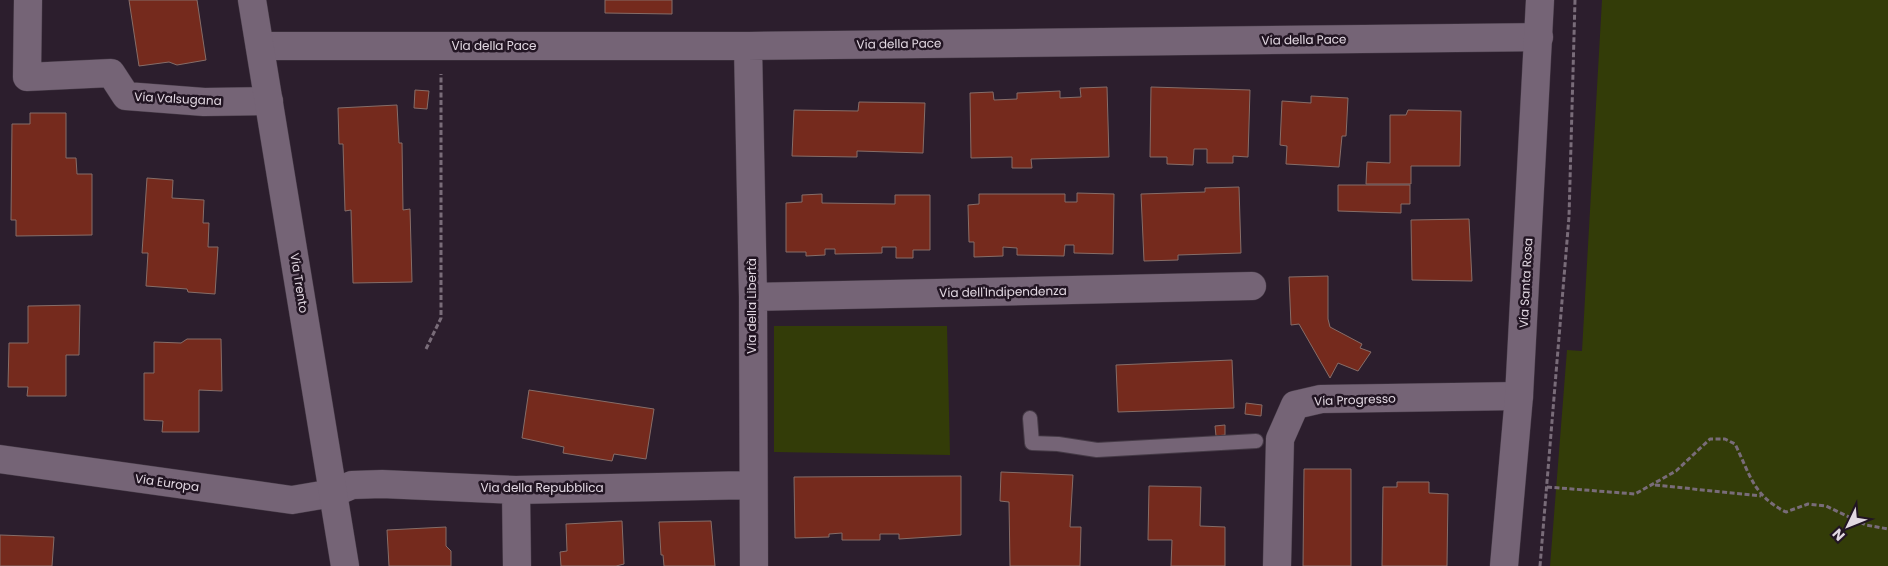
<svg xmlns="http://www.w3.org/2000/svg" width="1888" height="566" viewBox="0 0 1888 566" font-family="Poppins,sans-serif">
<rect width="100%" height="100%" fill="#2c1e2d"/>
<!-- green -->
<path fill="#333c08" d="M1602,0H1888V566H1550L1567,350L1582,351Z
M774,326H947L950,455L774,452Z"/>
<!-- building -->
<path fill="#752a1d" stroke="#866d68" d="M129,0H197L206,60L177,65L169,62L139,66Z
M605,0H672V14L605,13Z
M1107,87L1109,157L1031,159L1032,168H1012V157L971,158L970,93L993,92L994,100L1017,99V93L1060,91V98L1081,97L1080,88Z
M1151,87L1250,90L1248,157L1233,156V163H1207V149H1194L1193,165L1167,164V157H1150Z
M415,90L429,91L427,109L414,108Z
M1311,96L1348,98L1346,136H1342L1339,167L1286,164L1287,146L1280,145L1282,101L1311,103Z
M859,102L925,103L923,153L857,151V157L792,156L794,110L858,111Z
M397,105L399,143H402L403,210L410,209L412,282L353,283L351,210L345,211L343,144H339L338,108Z
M1408,110L1461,111L1460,166H1411V184H1366L1367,162L1390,163V115H1406Z
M30,113H66V158H76L77,174H92V235L16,236V220H11L12,124H30Z
M147,178L173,180L172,198L204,200L203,223H209L208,247H218L215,294L188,292L187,289L146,286L148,253H142Z
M1338,185H1410V204H1401V213L1338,211Z
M1239,187L1241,253L1178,255V260L1144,261L1141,194L1205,192V188Z
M1077,193L1114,194L1113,254L1074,253V245H1065L1064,256L1017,255V248L1003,247V256L974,257V242H969L968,205L979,204V194H1065V202H1077Z
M822,194V203L895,204V195H930V250H913V258H896V247H882V253L835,254V249H825V255L806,256V252H786V203L802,202V195Z
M1469,219L1472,281L1412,280L1411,220Z
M1328,276V319L1330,327L1362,344L1360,348L1371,352L1358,371L1338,363L1330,378L1299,324L1291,325L1289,277Z
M80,305L79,355H66V396H27L28,387H8L9,343H28V306Z
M187,339H221L222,391L199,390V432H162L163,421L144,420V373H154V342L181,343Z
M1232,360L1234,408L1118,412L1116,365Z
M529,390L654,409L646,459L614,454L612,461L563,453L564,447L522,438Z
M1246,403L1262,405L1261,416L1245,414Z
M1225,425V435L1216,436L1215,426Z
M1304,469H1351V566H1303Z
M1001,472L1073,475L1070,527H1081L1080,566H1010L1009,502L1000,501Z
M961,476V535L899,539V534H880V540H842V533L829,534V537L795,538L794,477Z
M1397,482H1429V493L1448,494L1447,566H1382L1383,487H1397Z
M1149,486L1201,487L1200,526L1225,527V566H1171L1172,540H1148Z
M622,521L624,564L616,566H561L560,552L567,551L566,524Z
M711,521L715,566H664L663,555H661L659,522Z
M446,527V546L451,551V566H389L387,530Z
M0,535L54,537L52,566H0Z"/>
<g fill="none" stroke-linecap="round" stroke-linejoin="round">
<!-- service casing -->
<g stroke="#453a46" stroke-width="16">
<path id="service" d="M1030,418L1032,443L1058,444L1097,450L1256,441"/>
</g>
<!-- minor casing -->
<g stroke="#453a46" stroke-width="29">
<path id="minor" d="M28,0L27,77L111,73L126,96L204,102L269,101
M260,46H748L1539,37
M748,46L753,297L754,566
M753,297L1252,286
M0,459L292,500L333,493L352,485L382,484L516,490L753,485
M516,490L517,566
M1277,566L1280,439L1295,405L1321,399L1519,396"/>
</g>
<!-- tertiary casing -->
<g stroke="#453a46" stroke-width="29">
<path id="tertiary" d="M252,0L345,566
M1504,566L1519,396L1540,0"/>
</g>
<!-- path -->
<path stroke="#796c79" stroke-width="3" stroke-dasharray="5 2.5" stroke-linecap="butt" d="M426,349L441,318V74
M1655,485L1761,496
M1547,487L1635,494L1676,471L1710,439H1725L1735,444C1750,474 1753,496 1786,512L1808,504L1826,506L1866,525L1888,529
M1540,566L1569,217L1575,0"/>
<!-- service -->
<use href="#service" stroke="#756476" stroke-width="14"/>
<!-- minor -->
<use href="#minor" stroke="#756476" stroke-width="28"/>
<!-- tertiary -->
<use href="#tertiary" stroke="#756476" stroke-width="28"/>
</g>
<g text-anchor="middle" stroke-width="5" stroke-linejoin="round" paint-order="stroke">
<!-- street labels -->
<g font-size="12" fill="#e2d8e2" stroke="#221523">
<text transform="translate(1304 40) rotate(-1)" y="4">Via della Pace</text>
<text transform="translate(899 44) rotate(-1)" y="4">Via della Pace</text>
<text x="494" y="50">Via della Pace</text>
<text transform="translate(178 99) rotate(3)" y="4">Via Valsugana</text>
<text transform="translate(299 283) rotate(81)" y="4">Via Trento</text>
<text transform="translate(1526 283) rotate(-87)" y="4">Via Santa Rosa</text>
<text transform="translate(1003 292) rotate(-1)" y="4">Via dell'Indipendenza</text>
<text transform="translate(752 306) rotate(-90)" y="4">Via della Libertà</text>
<text transform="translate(1355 400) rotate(-2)" y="4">Via Progresso</text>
<text transform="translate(167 483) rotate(8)" y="4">Via Europa</text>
<text x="542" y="492">Via della Repubblica</text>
</g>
</g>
<!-- north arrow -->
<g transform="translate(1848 526) rotate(227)" stroke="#221523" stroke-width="4" paint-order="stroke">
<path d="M0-4L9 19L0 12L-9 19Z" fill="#e2d8e2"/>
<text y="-8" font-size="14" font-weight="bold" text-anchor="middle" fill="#e2d8e2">N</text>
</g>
</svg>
